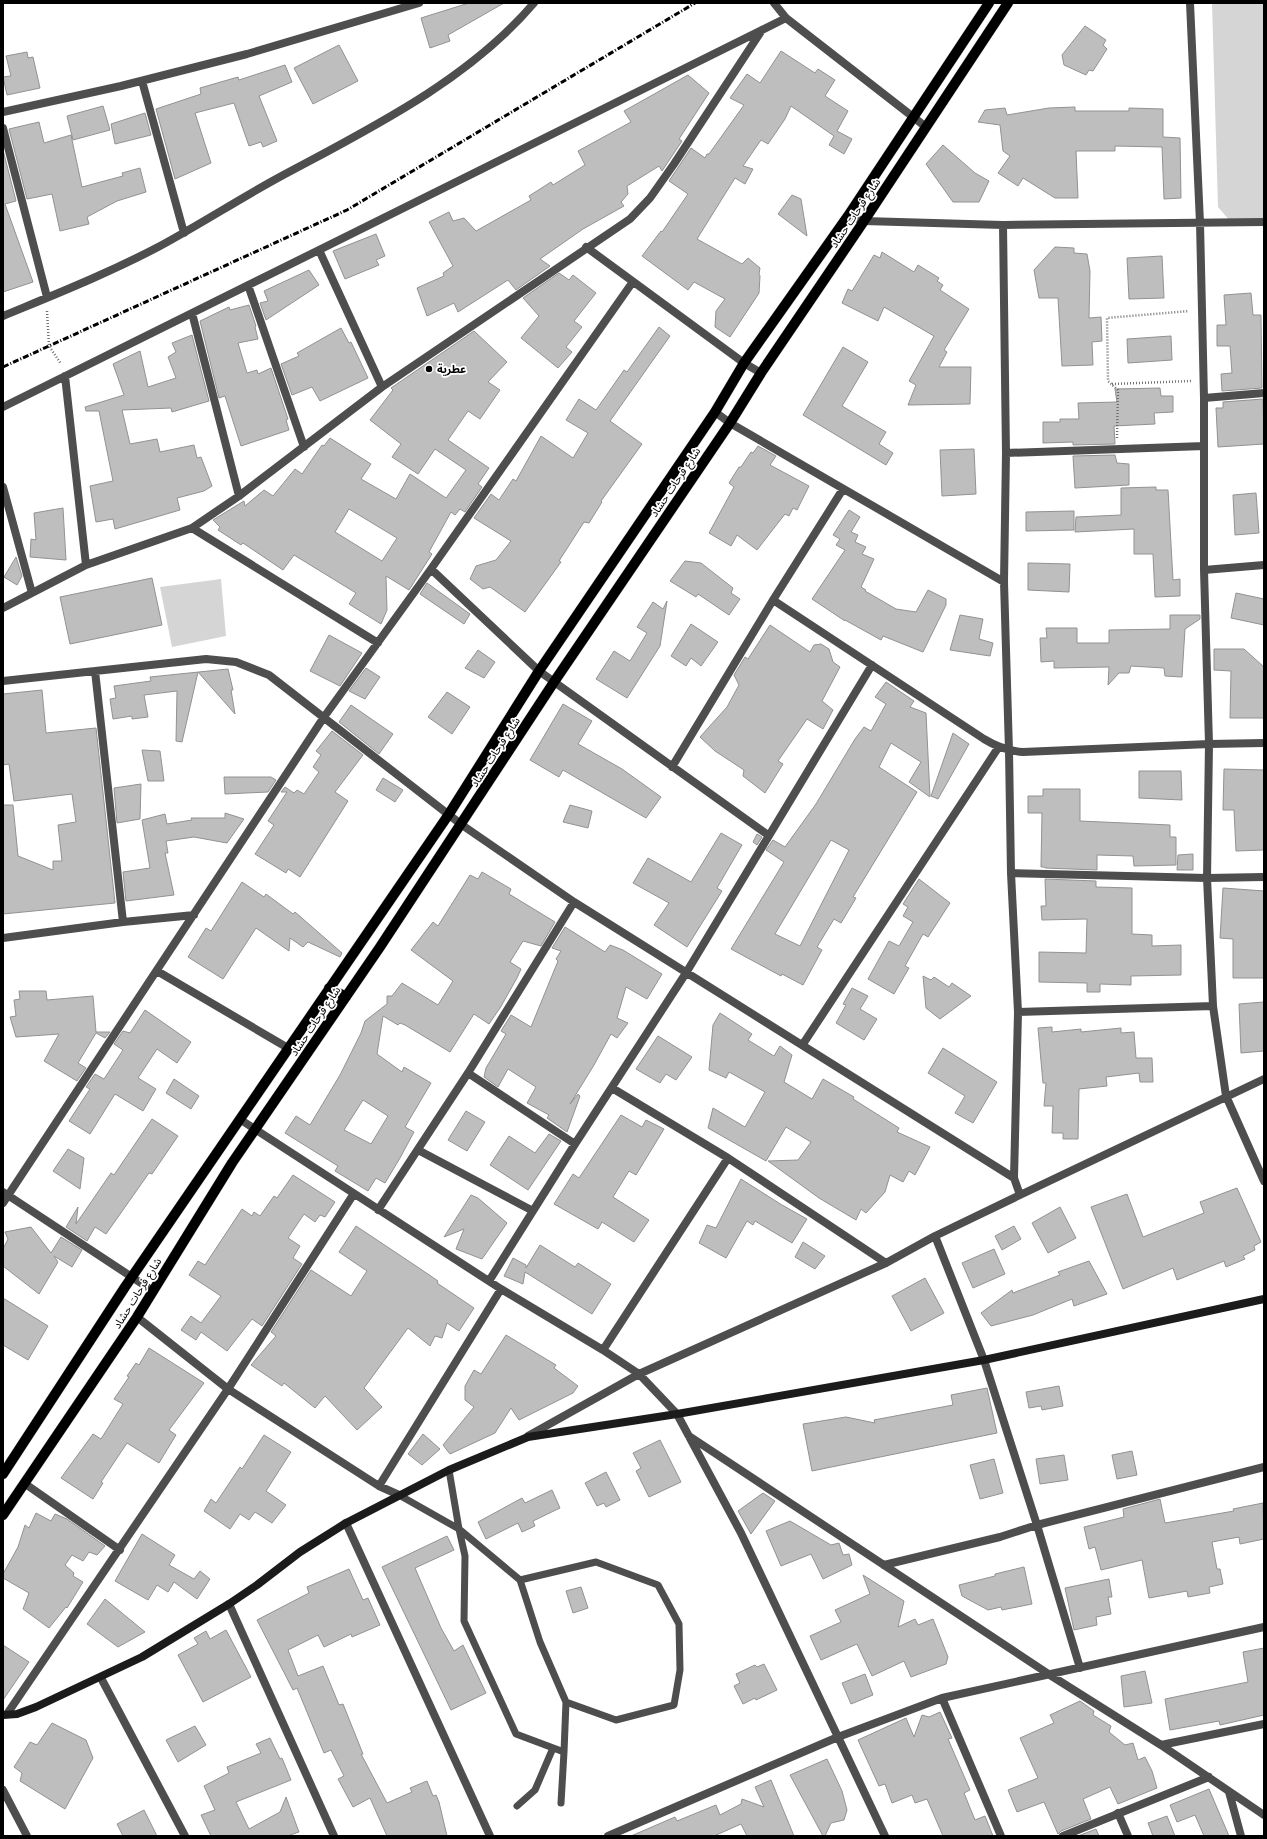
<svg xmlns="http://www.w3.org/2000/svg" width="1267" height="1839" viewBox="0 0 1267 1839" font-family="'Noto Sans','Noto Sans Arabic',sans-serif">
<rect width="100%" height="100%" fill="#fff"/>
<!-- green -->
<path fill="#d5d5d5" d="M1212,3H1264V220L1230,221L1218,207Z
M221,579L226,636L172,647L160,587Z"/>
<!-- building -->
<path fill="#bebebe" stroke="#929292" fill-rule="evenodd" d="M469,3H504L448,35L450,41L430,48L421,18Z
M1085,26L1106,40L1103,45L1107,49L1093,71L1089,70L1086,75L1064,65L1062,55Z
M339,45L358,81L313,104L294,68Z
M781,51L815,73L818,69L835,80L825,96L848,111L837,131L852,139L844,154L829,145L834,136L791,106L785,119L768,144L761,140L743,166L753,169L745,184L735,178L697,239L742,264L748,258L760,268L759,274L760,276L759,293L730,337L715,327L716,311L725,299L694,282L688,290L642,256L661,231L662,232L688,194L669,181L691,148L705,158L707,154H709L744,105L730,98L747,74L760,83Z
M27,52L28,58L33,57L40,88L7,95L3,77L11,76L6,56Z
M285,65L292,82L259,96L277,141L263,147L261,142L249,146L234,103L195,113L211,163L175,179L156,109L201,94L200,88L238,77L239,80Z
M688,75L709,93L679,139L682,141L662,171L659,166L627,186L628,194L621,202L624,206L583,229L540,259L550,266L516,290L508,280L458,312L454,303L427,316L417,288L444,276L443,273L453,266L429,222L449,212L453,221L464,218L476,231L531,200L529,196L551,182L553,185L585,165L578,151L631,122L624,111Z
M103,106L110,130L73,140L67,116Z
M1075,107V111H1129V108L1163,109V137L1180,138L1181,198L1164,199L1162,147L1115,146V151H1076L1078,198H1055L1023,178L1018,186L998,173L1010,156L1003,151L1000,125L978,122L985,110L1005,108L1007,115L1049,108Z
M145,113L151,135L115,144L111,124Z
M39,122L44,143L71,135L82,187L123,176L122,173L140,168L146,192L117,201L87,217L89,224L60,231L52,194L27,199L9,129Z
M943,145L975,173L989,181L979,202H953L926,164Z
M3,150L16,201L5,204L33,282L3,292Z
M792,195L801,199L807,236L778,214Z
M376,234L385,256L376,260L379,265L345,279L333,251Z
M1055,247L1074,248V253L1087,254L1090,271L1089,318L1101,317L1102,341L1092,342L1093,365L1062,366L1058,298H1039L1034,270Z
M882,252L914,272L918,265L939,278L937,281L943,285L940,290L969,309L944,350L947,352L939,367H971L970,404L908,405L916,385L909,381L934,336L884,307L878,321L842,303L848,289L852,291L874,255L880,258Z
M1162,256L1164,298L1129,299L1127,258Z
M309,270L319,285L266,320L260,303L268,301L264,291Z
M559,273L569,280L573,275L596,293L574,321L582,327L566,347L572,352L558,368L521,338L539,316L523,298Z
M1251,293L1253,315H1261L1262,388L1222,391L1221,374L1232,373L1230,346H1217V325H1226L1224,295Z
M249,305L256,326L255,327L258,339L238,343L247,373L257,370L258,374L271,368L288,419L286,420L289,430L241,446L225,396L219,398L200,321L229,307L230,310Z
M659,327L670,336L610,421L642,444L601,501L602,502L589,523L584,522L559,561L561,562L525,612L490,587L483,589L470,579L476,566L496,560L511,541L474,518L491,494L499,500L513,479L516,481L541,436L573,458L588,433L566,420L579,399L596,410L624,370L627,372Z
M341,328L349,343L351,342L368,378L320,401L312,387L292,395L281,364L299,356L297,353Z
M474,331L507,362L488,382L500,390L480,419L468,411L448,440L489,468L478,484L482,487L465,512L460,509L455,515L451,512L429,552L432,554L409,590L386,576L387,610L381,624L349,604L356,593L294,555L283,570L243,543L241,545L218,530L220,527L213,520L244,501L245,506L264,490L273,496L295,469L302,474L322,445L324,446L330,438L371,464L361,479L396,499L410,474L446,498L466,470L435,449L418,474L392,457L401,444L370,420L393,390L391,388ZM349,509L397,538L382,561L335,532Z
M192,335L209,401L172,412L171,408L122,410L130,444L157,439L160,452L194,445L197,458L201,457L212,486L204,491L177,498L180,510L115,529L113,519L96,522L90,486L113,481L99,411H86L85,407L124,395L113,364L140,351L148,387L176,378L168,357L176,352L172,343Z
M1171,336L1172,360L1128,363L1127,339Z
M843,347L868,362L842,406L886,432L879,444L893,453L886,465L803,415Z
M1160,388L1161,396H1173V412L1154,413L1155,424L1114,426L1115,444L1073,445V442L1043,443V422H1060V419H1079L1078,403L1117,402L1115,389Z
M1263,399L1264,444L1218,447L1216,408H1223V402Z
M758,446L776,456L770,465L809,486L797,510L793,508L789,516L785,514L757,550L737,535L731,546L709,533L734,487L729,483L739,467H741L751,452L753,453Z
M974,449L976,494L942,496L940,450Z
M1115,455L1117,463L1129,464V485L1075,488L1073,456Z
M1156,487V490H1168L1173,580L1180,579V596L1155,597L1153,554H1134V529L1075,532L1076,517L1121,515V488Z
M1256,493L1259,533L1235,535L1233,495Z
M63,508L66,560L30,557L31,539L36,540L34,513Z
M849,510L860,517L851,532L858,535L855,542L866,547L862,554L874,559L861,587L866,590L865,591L896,609L916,612L928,590L946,599V605L923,652L883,636L881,640L845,620V621L812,599L845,550L836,545L840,539L833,535Z
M1074,511V530L1026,531V512Z
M16,557L22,576L17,585L4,577Z
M685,561L701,563L733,588L731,593L740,599L729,615L698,594L696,597L670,581Z
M1028,563L1070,564L1069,592L1028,590Z
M152,578L162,625L70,644L60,597Z
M427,583L470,614L464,624L420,594Z
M1236,593L1264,599V625L1231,618Z
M667,601L660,646L627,698L596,679L614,651L630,661L647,633L637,627L653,602L663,609Z
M960,615L983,619L979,639L993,643L990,656L950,650Z
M1170,615H1200V619L1185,629L1182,677L1165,676L1164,668L1131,666L1129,673H1119L1108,685L1109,667L1054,668V661L1041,662L1040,638H1047L1046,628H1077V643H1109V630L1170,629Z
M691,624L718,642L701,666L691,658L686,666L671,656Z
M770,625L810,652L814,645L821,644L829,649L833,662L840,667L822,701L833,710L823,729L807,719L778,761L783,764L765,793L743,776L744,770L715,751L700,737L727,707L739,685L734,675L745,657L748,659Z
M329,635L362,653L340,686L310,671Z
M1214,649H1244L1264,667V718H1230L1231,671L1214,670Z
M478,650L495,662L484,678L465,668Z
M366,668L380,677L365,699L349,691Z
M228,669L233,690H231L235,714L198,672L182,742L176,741L177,691L144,695L148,717L132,719V716L113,719L110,699L116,698L114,686L151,681L150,677Z
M886,682L914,701L910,707L926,713L930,797L909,782L921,762L891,743L879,767L917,792L853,897L856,898L841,923L834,919L817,947L822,950L803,985L782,974L781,976L731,949L784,862L766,850L773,840L785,847L816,804L855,739L864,727L871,731L886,704L875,697ZM831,840L849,850L800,946L775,934Z
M42,690L46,733L96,728L115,903L3,914V805H13L18,856L53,870V861H62L58,825L76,822L72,794L14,801L9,764L3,765V694Z
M447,692L470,707L452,734L428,717Z
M563,704L592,721L578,744L622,769L661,797L646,818L563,770L559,777L530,760Z
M351,705L393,734L379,754L339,722Z
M332,731L363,755L335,792L348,801L300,877L288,869L286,873L255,854L274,825L268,821L287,792H281L285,787L294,793L297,790L304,794L319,772L313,767L321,755L316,751Z
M953,733L969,744L938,799L931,796Z
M142,750L160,751L164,781H148Z
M1224,769L1264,770V850L1236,851L1234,810H1223Z
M1139,771H1181L1182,800L1139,798Z
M224,777H271L276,780L268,792L225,794Z
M383,778L403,790L395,802L376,790Z
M141,784L140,819L117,823L114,788Z
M1043,789H1080V821L1170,825V837H1176V865L1134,866L1133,856L1097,855V870L1045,868L1044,867H1041L1042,813H1028V796H1043Z
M570,805L592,811L588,828L563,822Z
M225,813L244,819L227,843L194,837L166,841L168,853H165L174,895L126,901L123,872L150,868L142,820L165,814L167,824L192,820L191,818H225Z
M721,833L742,845L717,888L722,891L687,947L654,925L669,903L633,883L648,858L691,882Z
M757,834L762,837L757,845L753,842Z
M1193,854V870H1177L1178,855Z
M482,872L511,889L509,894L555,922L541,946L523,941L510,962L521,969L517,978L500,1008L489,1024L474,1014L450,1052L405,1025L400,1023L398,1025L383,1016L377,1054L402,1072L404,1067L431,1083L405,1127L414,1132L400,1158L385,1183L376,1178L368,1191L335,1171L338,1166L285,1133L296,1116L310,1125L340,1075L361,1033L365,1021L387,1004V996H392L402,983L438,1005L453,981L411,950L433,922L438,926L470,875L478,879ZM363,1100L388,1116L371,1144L344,1130Z
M919,879L950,903L928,937L923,934L905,966L909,968L894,994L868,979L889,941L899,946L913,922L903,916L908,907L903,904Z
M1045,879L1096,881V887L1132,888V934L1152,935V946L1181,945V975L1131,976V985L1100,984V992H1087V983L1039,982V952L1086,953L1087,919L1042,920L1041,906H1046Z
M242,882L264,897L266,894L293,914L295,912L342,953L340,957L308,942L303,947L290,938L289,951L256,928L223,979L188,957L206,928L211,931Z
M1223,888L1264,891V978H1233V939L1220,938Z
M565,927L605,952L610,945L623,950L662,974L647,999L626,987L617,1018L628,1023L617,1038L611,1034L594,1065L570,1104L578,1094L580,1096L567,1132L547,1118L549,1115L527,1103L536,1087L508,1069L498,1087L484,1077L486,1068L506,1034L501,1031L511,1015L531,1027L558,961L556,959L561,951L552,948Z
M923,976L931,980L934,977L949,987L952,983L971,996L940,1019L926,1008Z
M852,988L868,996L860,1009L877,1019L864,1040L836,1023L846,1005L843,1004Z
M19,991H46L47,1000L93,996L96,1032H110L105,1038L96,1033L78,1063L86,1068L77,1081L44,1061L59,1034L16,1037L10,1017L16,1016L14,1000L20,999Z
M1264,1002V1051L1241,1053L1239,1004Z
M145,1010L191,1042L177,1063L157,1049L138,1078L156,1089L143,1111L115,1094L90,1134L69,1121L90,1089L86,1087L95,1074L104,1079L123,1050L114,1044L123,1031L130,1033Z
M720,1013L752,1034L748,1040L774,1056L780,1046L792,1055L784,1082L812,1099L823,1079L854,1097L853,1099L899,1128L897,1132L930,1147L915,1175L909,1171L903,1182L890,1175L885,1192L866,1213L861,1209L856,1220L819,1198L768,1161L798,1160L811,1142L786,1127L766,1161L708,1128L713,1108L745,1127L765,1092L729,1072L726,1078L709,1070L713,1025Z
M1052,1027V1032L1081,1029V1032L1121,1028V1033L1134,1032L1136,1058H1152L1153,1082H1140L1139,1073L1106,1077L1107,1086L1079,1089L1078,1139H1063V1133H1052L1053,1106H1044L1046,1083H1043L1038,1028Z
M658,1036L692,1057L676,1080L666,1074L660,1083L636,1069Z
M943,1048L997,1082L973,1123L955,1113L965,1096L928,1073Z
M174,1079L199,1096L191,1109L166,1093Z
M466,1111L485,1122L467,1151L448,1140Z
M621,1115L642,1127L646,1120L664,1129L636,1175L629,1171L613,1197L649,1220L634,1242L602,1222L598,1229L554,1204L573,1174L579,1178Z
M152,1119L178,1136L152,1174L149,1173L106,1234L95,1227L87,1241L66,1227L78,1207L76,1224L111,1173L114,1175Z
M549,1134L561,1141L528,1190L490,1165L509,1136L535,1153Z
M68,1149L84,1158L80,1189L53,1171Z
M293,1175L335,1202L325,1217L320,1215L315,1222L304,1214L288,1238L300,1246L293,1258L302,1264L262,1326L252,1319L227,1351L201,1332L196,1340L181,1330L191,1316L201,1323L221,1296L189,1275L198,1261L205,1265L242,1209L252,1216L254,1212L260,1216L274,1196L277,1198Z
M741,1179L782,1205L807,1219L792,1243L755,1221L753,1225L747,1221L726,1258L699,1243L707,1225L716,1228Z
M1237,1188L1261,1242L1254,1246L1255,1250L1243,1256L1245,1259L1226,1267L1224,1261L1177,1280L1173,1268L1123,1289L1091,1207L1127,1194L1143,1237L1204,1213L1200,1202Z
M471,1195L478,1198L507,1223L482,1259L456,1249L464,1229L444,1237Z
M1060,1207L1076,1238L1048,1253L1032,1223Z
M356,1226L419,1268L438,1281L437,1283L474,1308L459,1331L447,1323L442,1338L435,1336L430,1346L408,1328L364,1388L382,1407L357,1430L325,1396L315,1408L284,1383L282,1386L251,1365L276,1336L271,1332L311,1270L351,1296L367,1271L339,1252Z
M1014,1226L1021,1239L1002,1250L995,1236Z
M31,1227L51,1253L61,1237L82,1250L72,1267L54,1256L58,1262L39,1294L3,1266V1249L8,1239L5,1232Z
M803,1242L825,1256L815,1269L795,1257Z
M540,1245L575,1267L578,1263L611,1284L592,1314L525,1272L523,1284L504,1276L513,1258L526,1265V1268Z
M994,1249L1005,1274L973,1288L962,1263Z
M1089,1261L1107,1294L1074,1306L1072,1299L1033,1315L991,1326L981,1313L1012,1290L1013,1293L1060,1275L1058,1272Z
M925,1278L944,1313L911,1331L892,1296Z
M3,1298L48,1326L28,1360L3,1345Z
M506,1335L556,1365L554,1368L578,1386L573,1393L519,1420L511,1408L495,1433L450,1454L443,1445L474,1407L465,1400V1386L474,1370L481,1374Z
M149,1348L204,1383L169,1430L176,1435L159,1463L127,1443L101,1482L103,1483L93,1499L61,1478L93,1434L101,1439L123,1404L114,1399L129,1377L127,1376L136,1363L139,1365Z
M1059,1386L1063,1406L1042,1410L1041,1406L1029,1408L1026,1392Z
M987,1388L997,1433L812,1471L803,1424L846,1417L875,1423L874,1420L953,1405L951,1395Z
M423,1434L440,1449L422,1465L408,1454Z
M264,1435L291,1452L266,1491L286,1505L272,1523L255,1512L249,1520L240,1514L230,1529L204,1511L211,1499L216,1503L240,1467L242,1469Z
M660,1440L681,1482L649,1497L636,1471L641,1468L633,1453Z
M1132,1451L1137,1475L1117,1479L1112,1455Z
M1064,1455L1068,1480L1040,1484L1036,1459Z
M994,1459L1003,1493L980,1499L970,1465Z
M606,1472L620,1500L606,1507L604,1503L597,1506L585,1483Z
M552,1490L560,1508L533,1521L535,1526L522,1532L518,1523L486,1539L478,1522L522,1498L525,1503Z
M763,1493L775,1501L751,1534L738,1511Z
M1160,1499L1165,1523L1234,1511L1233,1509L1263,1503L1264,1539L1240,1544L1239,1537L1212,1542L1217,1569H1220L1223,1584L1209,1587L1210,1593L1188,1597L1187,1591L1149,1598L1142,1560L1101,1570L1095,1547L1089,1549L1084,1527L1124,1517L1123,1509Z
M36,1513L51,1521L55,1514L67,1519L105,1546L97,1555L89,1552L83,1561L72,1555L65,1565L74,1573L73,1576L83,1582L67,1608L66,1607L49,1628L23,1609L29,1593L3,1578V1574L18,1547L25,1525L29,1528Z
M790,1521L831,1545L839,1543L843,1555L849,1554L852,1565L823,1579L811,1554L781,1566L766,1531Z
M142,1534L175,1555L169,1565L194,1579L200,1571L210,1579L197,1599L174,1582L168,1592L157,1585L148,1600L115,1581Z
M447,1536L454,1550L415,1568L441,1628L454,1651L463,1645L486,1693L451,1710L382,1567Z
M1024,1567L1032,1604L1002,1610L1001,1607L988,1610L962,1596L959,1585L995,1576V1574Z
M349,1569L363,1600L368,1598L380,1625L352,1637L351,1634L324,1647L318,1635L288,1650L298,1676L323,1666L339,1705L343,1704L363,1754H361L387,1803L412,1792L410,1788L427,1781L433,1796L436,1795L439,1802L447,1836H387L370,1798L353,1807L338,1779L344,1776L331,1750L324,1753L297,1688L293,1690L257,1620L309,1593L307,1587Z
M863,1575L904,1601L898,1627L915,1619L918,1625L933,1619L948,1657L946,1664L911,1677L904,1661L872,1676L857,1644L821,1660L810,1636L841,1622L835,1610L870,1594Z
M1109,1579L1112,1597H1108L1111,1614L1096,1617L1097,1625L1074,1630L1065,1588Z
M581,1587L588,1608L573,1613L566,1591Z
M105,1599L145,1632L118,1647L87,1624Z
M226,1630L251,1677L203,1702L178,1655L198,1644L194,1638L206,1631L210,1639Z
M3,1645L29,1662L3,1700Z
M1264,1648V1715L1220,1725L1219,1721L1170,1730L1165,1699L1248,1682L1243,1652Z
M764,1664L777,1690L756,1700L755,1698L743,1704L734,1686L740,1683L736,1674L755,1665L757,1667Z
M1145,1671L1152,1703L1124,1707L1121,1676Z
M865,1674L873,1695L851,1704L842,1683Z
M1080,1701L1094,1711L1093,1715L1111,1726L1109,1732L1125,1745L1133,1743L1138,1760L1145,1757L1152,1771L1157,1788L1118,1804L1110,1787L1083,1799L1091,1819L1061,1831L1058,1834L1044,1802L1017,1812L1008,1790L1038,1778L1020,1738L1054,1723L1050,1715Z
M940,1712L952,1738L948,1739L970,1790L964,1793L975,1820L985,1816L993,1836H943L927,1799L915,1803L912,1795L892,1803L885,1784L879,1786L858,1740L906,1718L914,1737L922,1715L929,1717Z
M52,1723L86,1740L93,1758L65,1809L20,1781L22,1773L14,1767L30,1742L37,1745Z
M195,1726L206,1745L178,1762L166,1740Z
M270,1738L280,1759L282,1758L291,1780L236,1802L249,1829L280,1812L286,1797L299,1832L287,1836H211L201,1815L215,1810L204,1786L229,1773L227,1767L261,1753L256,1744Z
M827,1759L842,1791L847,1810L844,1820L831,1823L825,1836H823L790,1775Z
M771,1780L794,1836H747L741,1824L714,1836H631L675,1817L677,1821L716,1805L720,1815L741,1804L742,1799L764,1807L755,1787Z
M1209,1789L1229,1836H1204L1195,1815L1177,1822L1170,1805Z
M144,1810L157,1836H123L117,1824Z
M1167,1816L1175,1836H1153L1148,1823Z
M1096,1829L1099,1836H1078Z"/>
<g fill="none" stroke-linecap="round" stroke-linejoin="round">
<!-- primary casing -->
<g stroke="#dbdbdb" stroke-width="11">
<path id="primary" d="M329,988L346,997
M3,1474L125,1287L449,814L539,671L715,412L744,363L848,216L989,3
M3,1515L137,1317L232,1163L380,947L554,682L730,423L761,373L864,221L1008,3"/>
</g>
<!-- path -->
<path stroke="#707070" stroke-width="2.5" stroke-dasharray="1 2" stroke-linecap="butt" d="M47,311L49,346L61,364
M1112,384L1191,381
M1117,438L1118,390L1108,381L1107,318L1189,311"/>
<!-- lane -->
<path stroke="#4e4e4e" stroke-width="7" d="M449,1470L459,1529L520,1580L540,1642L566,1702L616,1720L674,1705L680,1670L679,1624L658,1585L596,1562L520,1580
M399,1495L459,1529L465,1556L464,1621L516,1734L564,1752L566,1702
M561,1803L564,1752
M517,1806L535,1790L553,1748"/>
<!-- street -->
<path stroke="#4e4e4e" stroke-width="8" d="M774,3L786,18L926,127
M1190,3L1200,223L1204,398V570L1209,744L1207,878L1213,1006L1226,1096L1264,1181
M142,81L184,233
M3,112L121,86L247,54L419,3
M3,128L47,297
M848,216L864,221L1003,225L1264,222
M1003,225L1006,453L1004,582L1009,751L1011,873L1018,1012L1014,1178L1020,1195
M586,247L744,363L761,373
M319,250L382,387
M248,285L304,447
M192,313L239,496
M3,316C56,294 109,273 160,246C199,225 236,201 276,179C365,131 467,82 534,3
M65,376L86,565
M1204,398L1264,393
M3,407L786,18
M715,412L730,423L1004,582
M1006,453L1204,446
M3,487L32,593
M192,528L378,643
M431,569L539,671L768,835
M1204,570L1264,565
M773,600L984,739C997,747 1008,751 1023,752L1209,744L1264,743
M3,608L86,565L192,528L239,496L382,387L630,219L650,198L674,164L762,30
M95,671L123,922
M3,681L206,659L236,662L269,675L462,825L574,902L1014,1178
M672,767L773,600L843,489
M1011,873L1207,878L1264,877
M3,938L123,922L194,915
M157,971L288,1048
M1018,1012L1213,1006
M803,1044L998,748
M468,1073L575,1144
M612,1088L728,1158L886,1263
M241,1120L501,1289L603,1350L639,1374L677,1414L741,1533L838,1737L608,1836
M418,1150L533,1211
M3,1192L153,1291
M3,1203L324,717L431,569L632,283
M378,1210L468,1073L574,902
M935,1236L984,1360L1037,1525L1080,1668
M489,1281L575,1144L686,973L872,665
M137,1317L228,1389L379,1486L399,1495
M603,1350L728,1158
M528,1436L639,1374L886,1263L935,1236L1020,1195L1264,1079
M689,1436L1050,1675L1161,1745L1264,1815
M24,1483L120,1550
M379,1486L501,1289
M346,1523L490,1836
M884,1565L1000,1537L1037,1525L1264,1467
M229,1604L334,1836
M101,1678L185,1836
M942,1698L1001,1836
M7,1714L228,1389L353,1195
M1161,1745L1264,1724
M3,1790L27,1836
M1229,1792L1241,1836
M1118,1813L1128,1836
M885,1836L838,1737L942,1698L1264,1627
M1063,1836L1209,1777"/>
<!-- secondary -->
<path stroke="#1b1b1b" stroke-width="8" d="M3,1715L17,1714L36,1707L142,1657L229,1604L257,1585L300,1552L346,1523L449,1470L528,1437L677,1414L984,1360L1264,1299"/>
<!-- primary -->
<use href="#primary" stroke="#000" stroke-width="10"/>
<!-- rail -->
<path stroke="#000" stroke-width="3" stroke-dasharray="6 2 1 2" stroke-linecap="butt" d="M3,367L347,210L695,3"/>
</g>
<!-- markers -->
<circle fill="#000" stroke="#fff" stroke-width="1.5" cx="429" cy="369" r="4"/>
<g text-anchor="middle" stroke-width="3.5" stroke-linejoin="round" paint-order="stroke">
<!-- street labels -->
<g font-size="11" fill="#000" stroke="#fff">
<text transform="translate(855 213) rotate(-56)" y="4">شارع فرحات حشاد</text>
<text transform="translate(675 482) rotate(-56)" y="4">شارع فرحات حشاد</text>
<text transform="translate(495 752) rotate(-57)" y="4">شارع فرحات حشاد</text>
<text transform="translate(315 1021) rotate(-56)" y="4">شارع فرحات حشاد</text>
<text transform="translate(137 1293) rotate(-58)" y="4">شارع فرحات حشاد</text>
</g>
<!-- poi labels -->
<g font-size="11" font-weight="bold" fill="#000" stroke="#fff" text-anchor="start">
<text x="437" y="373">عطرية</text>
</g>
</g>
<!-- border -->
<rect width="1267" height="1839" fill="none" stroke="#000000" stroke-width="8"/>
</svg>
